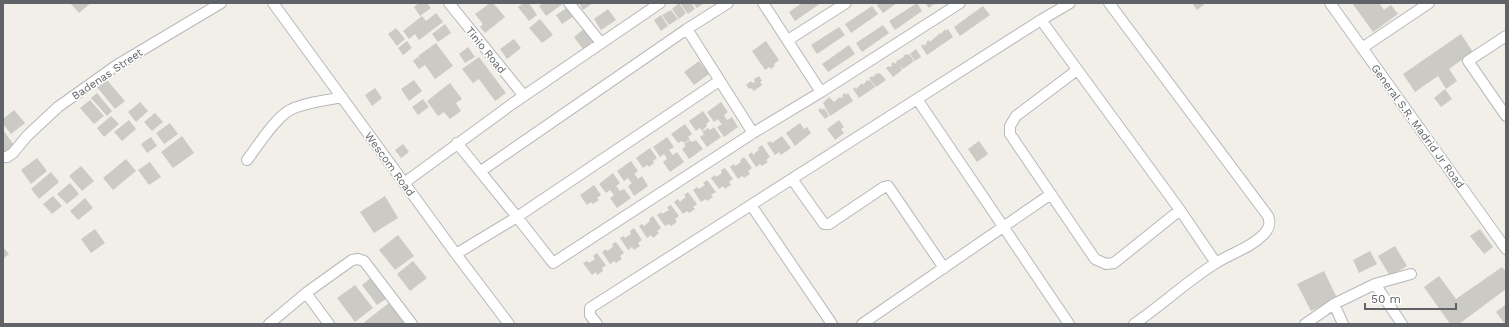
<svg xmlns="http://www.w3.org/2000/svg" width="1509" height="327" viewBox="0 0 1509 327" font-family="'Work Sans',sans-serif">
<rect width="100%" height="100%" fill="#f1efe8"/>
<!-- building -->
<path fill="#cccac5" d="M70,3H91L79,13Z
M419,3H427L431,8L420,16L414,7Z
M490,3H493L505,17L485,33L480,27L483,24L475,14Z
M524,3H529L537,15L529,21L518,7Z
M544,3H564L546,16L539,6Z
M579,3H593L583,10Z
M679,3L686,13L679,19L672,9Z
M680,3H691L695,9L688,14Z
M693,3H704L697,8Z
M802,3H821L795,21L789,12Z
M880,3H897L883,13L877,5Z
M917,3L922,11L895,30L889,21Z
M925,3H935L929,8Z
M1192,3H1206L1197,10Z
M1352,3H1379L1384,10L1391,5L1398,14L1373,32Z
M872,6L878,14L851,33L845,24Z
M983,6L990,15L960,36L954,27Z
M568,7L574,16L562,24L556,15Z
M608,9L616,20L601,30L594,19Z
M671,10L678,19L669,25L662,15Z
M436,13L443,22L419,40L415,34L409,39L403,31L422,16L426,21Z
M661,15L668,26L661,31L654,20Z
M540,19L553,35L542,43L529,28Z
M445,24L451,33L438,42L432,34Z
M883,25L889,33L862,52L856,43Z
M839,27L845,35L817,54L811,45Z
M396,28L405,39L397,46L388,34Z
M585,28L594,40L583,49L574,37Z
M945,29L946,31L948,29L953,37L927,55L921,46L923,44L924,46L927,43L926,42L929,40L930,42L940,33L941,34Z
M1461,34L1473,52L1449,69L1457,81L1446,89L1438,76L1415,92L1403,74Z
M514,39L521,48L507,59L500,49Z
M407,41L412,48L403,55L398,48Z
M766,41L779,60L774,64L775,66L771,69L769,67L765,70L752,51Z
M436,43L453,66L435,79L425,65L419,69L413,61L418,57L422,62L418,56Z
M849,45L855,54L828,72L822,64Z
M468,47L475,57L465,63L459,54Z
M916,49L921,57L915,61L910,54Z
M906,54L907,55L909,54L914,61L903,69L900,66L902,70L893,77L886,68L889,66L890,67L892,66L891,64L894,62L895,64L897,62L896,61L904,57L903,56Z
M479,57L506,93L495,101L479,79L473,83L462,69Z
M699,61L709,74L694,85L684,72Z
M877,73L878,74L880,73L886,80L876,87L869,78L872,76L873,77Z
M759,76L762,81L760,82L762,85L754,91L751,88L749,89L746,85L751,81L753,83L755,82L754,79Z
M106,79L125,101L115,109L97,87Z
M414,80L422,91L409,101L401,89Z
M867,80L868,81L870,80L875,87L859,98L853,89L855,87L856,89L862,83L863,85Z
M450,83L462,99L456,103L461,111L450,119L444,112L438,116L427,101Z
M375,88L382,98L372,106L365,95Z
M1445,89L1452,99L1441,107L1434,98Z
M97,93L112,111L107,116L91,98Z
M845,93L846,95L848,93L853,101L830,116L823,103L829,97L834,102L840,97L841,98L843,97L842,95Z
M423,99L429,107L418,115L412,107Z
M90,100L104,116L94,124L80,108Z
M140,102L148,111L136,122L128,112Z
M721,102L728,112L724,115L725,117L727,120L732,117L738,127L724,137L717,127L722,124L720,122L718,119L714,122L707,112Z
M821,108L822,110L824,108L829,116L825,119L818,110Z
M14,110L25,123L11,134L3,124V119Z
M703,111L710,121L706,124L707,126L702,131L700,128L696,131L689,121Z
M155,113L163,122L152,131L144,122Z
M111,116L119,124L104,137L97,128Z
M129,120L136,129L122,141L114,132Z
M839,120L844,127L841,129L844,133L835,140L827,129Z
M170,123L178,134L164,144L156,133Z
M800,123L804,129L807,127L811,133L795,146L786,133Z
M685,124L692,134L688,137L690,139L684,143L682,141L678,143L671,134Z
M714,127L721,137L707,147L700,137L704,134L702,132L708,128L710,130Z
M3,130L16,148L3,153Z
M182,136L194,153L173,168L161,152Z
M782,136L791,148L781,155L779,152L775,155L767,143L770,141L772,143Z
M151,137L157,146L147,153L141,144Z
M667,137L674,147L669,150L673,155L677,152L684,162L670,172L663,162L667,159L666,157L664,154L660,157L653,147Z
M690,140L692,142L696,140L703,149L689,159L682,149L686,146L684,144Z
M979,141L988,154L977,162L968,149Z
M403,144L409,152L401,158L395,150Z
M762,145L770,157L766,160L768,162L762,166L760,164L756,167L748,155L752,152L753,155L756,152L759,150L758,148Z
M650,148L657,158L653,161L654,163L649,167L647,165L643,168L636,158Z
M744,157L752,168L748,171L750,174L744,178L742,176L738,179L730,167L734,164L735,166L741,162L740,160Z
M37,158L47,171L31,184L21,170Z
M126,159L136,171L113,190L103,178Z
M631,161L638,171L634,174L636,176L638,179L642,176L648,186L634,196L628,186L632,183L630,181L628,178L624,181L617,171Z
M150,162L161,177L149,185L138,170Z
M81,166L94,181L82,191L69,176Z
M725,168L733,179L729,182L731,185L725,189L723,186L719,189L711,178L715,175L716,177L722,173L721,170Z
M51,172L59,182L39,199L31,189Z
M613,173L620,183L616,186L620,191L624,189L631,198L617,208L610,198L614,195L610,190L606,193L599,184Z
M707,180L716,192L711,195L713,197L707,201L706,199L701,202L693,190L697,187L699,189L705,185L703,183Z
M70,183L79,194L67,204L57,194Z
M594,185L601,195L597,198L599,200L593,204L591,202L587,205L580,195Z
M688,192L697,204L693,207L695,209L689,213L687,211L683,214L674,202L678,199L680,202L683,199L686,197L684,195Z
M53,196L62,206L52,214L43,204Z
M385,196L398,218L374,233L360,212Z
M85,198L93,208L78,220L70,211Z
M671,205L679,216L675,219L677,222L671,226L669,224L665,226L657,215L661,212L662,214L669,210L667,207Z
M653,216L661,228L657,231L659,233L653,238L651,235L647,238L639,226L642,224L644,226L650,221L649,219Z
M634,228L642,240L638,243L640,246L634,250L632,247L628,250L620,238L624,236L625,238L631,234L630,231Z
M95,229L105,243L91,253L81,239Z
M1480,229L1493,247L1484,254L1470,236Z
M398,235L414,256L395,270L379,250Z
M616,242L624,253L620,256L622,259L616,263L614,261L610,264L602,252L606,249L607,251L613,247L612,244Z
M1395,246L1407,266L1390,276L1378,256Z
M3,247L9,254L3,259Z
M1370,251L1377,264L1359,273L1353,260Z
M597,253L606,265L602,268L603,271L597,275L596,272L592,275L583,263L587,261L589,263L595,259L593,256Z
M413,261L427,278L410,291L397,274Z
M1502,267L1506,272V289L1459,324H1450L1424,287L1439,276L1456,299Z
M1324,271L1337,298L1311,311L1297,284Z
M372,277L387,298L377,305L362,285Z
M355,285L373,308L355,322L337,298Z
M389,303L405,324H362Z
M1506,304V324H1505L1496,312Z"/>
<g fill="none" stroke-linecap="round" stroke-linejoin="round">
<!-- street casing -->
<g stroke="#b5b8bc" stroke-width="12">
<path id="street" d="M273,3L456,254L509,324
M449,3L524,96
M569,3L601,43
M763,3L821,92
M1109,3L1268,216C1271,224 1269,229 1263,235C1249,249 1231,253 1216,263C1187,281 1162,305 1134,324
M1330,3L1506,249
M1041,20L1070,3
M687,29L753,133
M1506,36L1468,61L1506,116
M788,40L846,3
M1362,48L1429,3
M1077,70L1016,116L1010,126V134L1095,259L1106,264L1114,263L1180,210
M917,99L1041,20L1180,210L1216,263
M457,143L517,217L553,263L753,133L821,92L960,3
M3,157H7L13,153L27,136L58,107L117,65L221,3
M247,160C257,147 275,118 290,110C305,102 325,101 342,97
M481,171L687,29L728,3
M792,179L824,224H829L884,187L888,186L944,268
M404,183L512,104L660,3
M751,205L917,99L1069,324
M456,254L517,217L719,81
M1375,284L1402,324
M306,293L329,324
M1334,304L1343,324
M269,324L306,293L352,260L358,259L364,261L412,324
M597,324L590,315V308L751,205L832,324
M862,324L1051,194
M1305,324L1334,304L1375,284L1411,274"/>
</g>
<!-- street -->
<use href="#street" stroke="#fff" stroke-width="10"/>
</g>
<g text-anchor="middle" stroke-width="3" stroke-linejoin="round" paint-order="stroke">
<!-- street labels -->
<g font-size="11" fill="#5f6368" stroke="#fff">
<text transform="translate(486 50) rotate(51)" y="4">Tinio Road</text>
<text transform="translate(107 74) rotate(-34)" y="4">Badenas Street</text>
<text transform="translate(1418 126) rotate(54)" y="4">General S.R. Madrid Jr Road</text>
<text transform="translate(390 164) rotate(54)" y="4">Wescom Road</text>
</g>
</g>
<!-- border -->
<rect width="1509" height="327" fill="none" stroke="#5f6368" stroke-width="8"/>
<!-- scale -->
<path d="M1365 303v6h91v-6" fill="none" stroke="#5f6368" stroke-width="2"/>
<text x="1371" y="303" font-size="12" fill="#5f6368" stroke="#ffffff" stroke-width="3" paint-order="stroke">50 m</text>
</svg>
